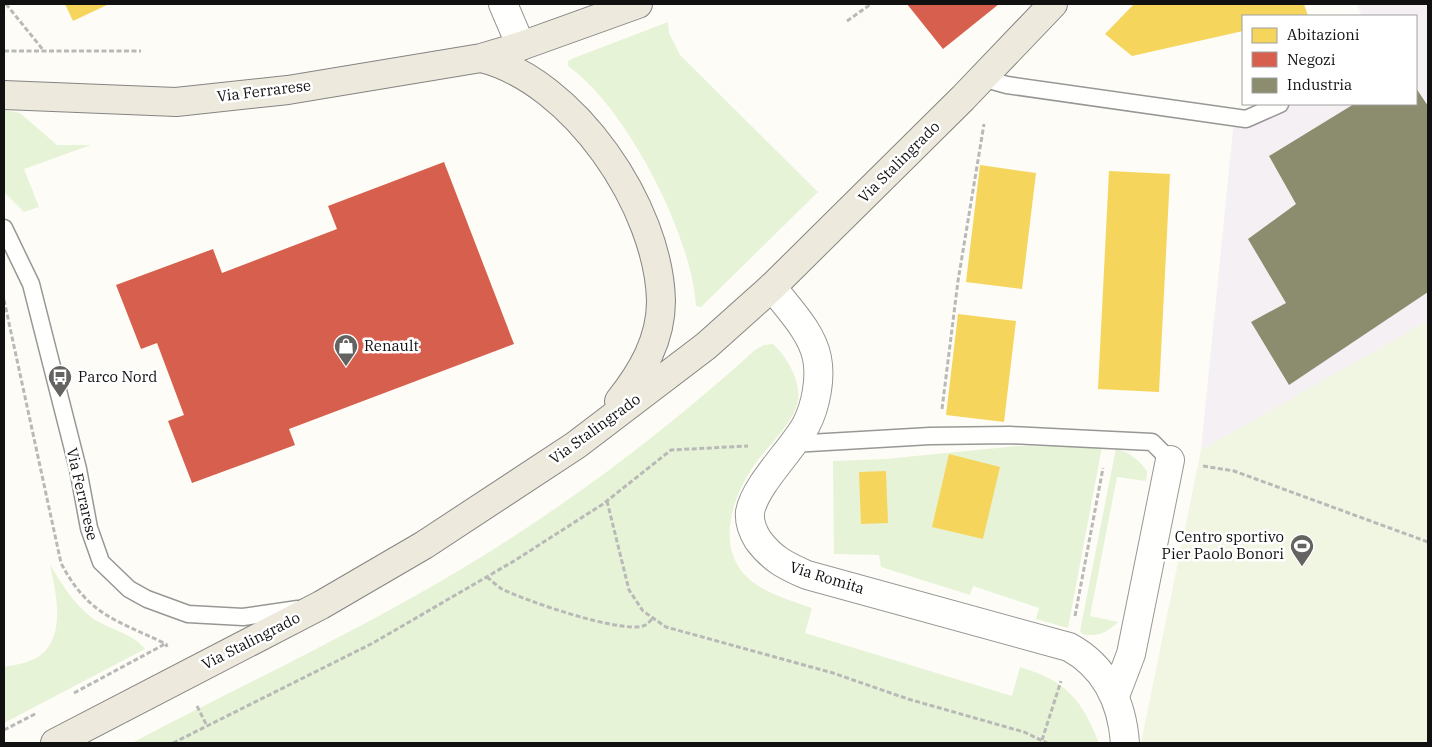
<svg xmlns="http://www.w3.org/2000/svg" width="1432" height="747" viewBox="0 0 1432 747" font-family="'IBM Plex Serif',serif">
<rect width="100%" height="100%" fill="#fdfcf7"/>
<!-- industrial -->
<path fill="#f5f0f3" d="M1357,4H1428V321L1201,450L1234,120L1270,104H1416V16H1362Z"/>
<!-- green -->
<path fill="#e7f3d7" d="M668,22L669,33L680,55L818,192L701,307L696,306C692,235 626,107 568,66V61L574,58Z
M4,110L20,113L57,145H91L24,169L39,207L24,212L4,192Z
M773,344C788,358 803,384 797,405C792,423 769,446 757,461C734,492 714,545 747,577C764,593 790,600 812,608L805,633L1012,696L1020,667C1066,681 1081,698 1099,743H132C233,690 337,641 436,584C550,518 657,439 755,350L764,345Z
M1017,446L1102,447L1068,628L1036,619L1039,608L973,586L970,595L881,567L879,555L834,554L833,461L885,459Z
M1116,448C1130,453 1138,459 1147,471L1146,481L1117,477L1090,616L1118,622C1106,633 1098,637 1082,634L1080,631Z
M50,565C62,584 73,603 91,617C107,629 133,633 145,649L4,723V667C15,665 28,663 38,657C67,638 56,592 50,565Z"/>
<!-- pitch -->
<path fill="#f0f6e1" d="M1428,321V743H1141L1201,450Z"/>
<!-- homes -->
<path fill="#f6d55c" d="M65,4H109L73,21Z
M1134,4H1304L1308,16H1243V31L1132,56L1105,34Z
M980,165L1036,173L1022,289L966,282Z
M1109,171L1170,174L1159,392L1098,389Z
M958,314L1016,321L1004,422L946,415Z
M949,454L1000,467L983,539L932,527Z
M886,471L888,523L861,524L859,472Z"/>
<!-- shops -->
<path fill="#d6604d" d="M907,4H999L943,49Z
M444,162L514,344L289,429L295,445L192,483L168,421L184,415L157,343L141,349L116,285L213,249L222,273L337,229L328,206Z"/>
<!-- industry -->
<path fill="#8c8c6e" d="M1416,88L1428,106V292L1289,385L1251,322L1286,303L1248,239L1296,204L1269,156L1354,104H1416Z"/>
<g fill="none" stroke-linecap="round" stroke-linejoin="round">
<!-- service casing -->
<g stroke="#979795" stroke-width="19">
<path id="service" d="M982,78L1007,85L1246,119L1280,104
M4,228L31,284L78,469L89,528L101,562L129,589L147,599L188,614L243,617L298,609
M792,444L930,436L1010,435L1152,442L1170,460"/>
</g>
<!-- minor casing -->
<g stroke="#979795" stroke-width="30">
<path id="minor" d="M503,4L521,46
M772,287C788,308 812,332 817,358C821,378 816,406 806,425C792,450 755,485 750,512C749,522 753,532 758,540C772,559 786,566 807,575L1069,647C1106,667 1122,703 1125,743
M1115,696L1131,654L1170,460"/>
</g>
<!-- primary casing -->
<g stroke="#858482" stroke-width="30">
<path id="primary" d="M481,58C574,81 659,207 661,301C661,340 642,372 619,401
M4,95L176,102L288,90L481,58L521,46L638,4
M55,743L321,605L424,545L576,445L706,346L772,287L963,98L1053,4"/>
</g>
<!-- path -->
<path stroke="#b9b9b8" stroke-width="3" stroke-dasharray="5 2.5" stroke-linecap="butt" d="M6,4L44,51
M847,21L871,4
M4,51H141
M4,300L61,563C88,615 116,620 166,644L167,647
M942,409L958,281L984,124
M1203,466L1234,471L1428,542
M607,501L629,590L643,611L666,627L833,673L908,699L1024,732L1047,743
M487,577C492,581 497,586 502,589C526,601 619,633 643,626C647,625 650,621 652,619
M1075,616L1103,468
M74,693L165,644
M197,706L207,726
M4,730L37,713
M1042,740L1061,681
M173,743L373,643L514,561L603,504L671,450L748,446"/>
<!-- service -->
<use href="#service" stroke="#fffffe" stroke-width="16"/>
<!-- minor -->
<use href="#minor" stroke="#fffffe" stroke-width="28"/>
<!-- primary -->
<use href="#primary" stroke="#ede9dc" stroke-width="28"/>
</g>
<!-- icons -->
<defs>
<g id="shop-pin" transform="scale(1.25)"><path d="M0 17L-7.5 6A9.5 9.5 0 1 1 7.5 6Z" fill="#646362" stroke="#fff"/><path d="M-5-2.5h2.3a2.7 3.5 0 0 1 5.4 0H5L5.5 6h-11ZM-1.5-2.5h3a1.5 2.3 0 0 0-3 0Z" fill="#fff"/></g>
<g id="bus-pin" transform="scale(1.25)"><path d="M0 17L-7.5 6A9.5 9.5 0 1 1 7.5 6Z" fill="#646362" stroke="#fff"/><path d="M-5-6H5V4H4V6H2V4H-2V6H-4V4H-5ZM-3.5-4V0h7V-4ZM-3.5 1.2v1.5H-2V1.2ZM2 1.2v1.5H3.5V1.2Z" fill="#fff"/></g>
<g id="stadium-pin" transform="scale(1.25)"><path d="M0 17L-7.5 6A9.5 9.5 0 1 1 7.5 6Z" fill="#646362" stroke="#fff"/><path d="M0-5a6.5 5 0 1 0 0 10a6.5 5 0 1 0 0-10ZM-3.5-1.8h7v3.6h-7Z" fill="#fff"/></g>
</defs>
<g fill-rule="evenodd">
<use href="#shop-pin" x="346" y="346"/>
<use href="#bus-pin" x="60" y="377"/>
<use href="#stadium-pin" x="1302" y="546"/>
</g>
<g text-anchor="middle" stroke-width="5" stroke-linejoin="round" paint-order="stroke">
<!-- street labels -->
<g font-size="15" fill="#111" stroke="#fff">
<text transform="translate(264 91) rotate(-7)" y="5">Via Ferrarese</text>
<text transform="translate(899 162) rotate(-45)" y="5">Via Stalingrado</text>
<text transform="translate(595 429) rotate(-36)" y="5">Via Stalingrado</text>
<text transform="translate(82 494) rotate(77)" y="5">Via Ferrarese</text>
<text transform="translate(827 578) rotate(17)" y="5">Via Romita</text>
<text transform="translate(251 641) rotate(-27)" y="5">Via Stalingrado</text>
</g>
<!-- poi labels -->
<g font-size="15" fill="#111" stroke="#fff" text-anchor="start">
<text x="364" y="351">Renault</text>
<text x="78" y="382">Parco Nord</text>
<text x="1284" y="542" text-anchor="end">Centro sportivo<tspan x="1284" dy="17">Pier Paolo Bonori</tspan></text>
</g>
</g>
<!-- border -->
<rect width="1432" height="747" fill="none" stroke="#111111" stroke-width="10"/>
<!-- legend -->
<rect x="1242" y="15" width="175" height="90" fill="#ffffff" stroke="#a0a0a0"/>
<rect x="1252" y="28" width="25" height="15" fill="#f6d55c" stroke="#a0a0a0"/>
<text x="1287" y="40" font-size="15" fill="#111111">Abitazioni</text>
<rect x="1252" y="52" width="25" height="15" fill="#d6604d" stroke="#a0a0a0"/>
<text x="1287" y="65" font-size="15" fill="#111111">Negozi</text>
<rect x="1252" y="78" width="25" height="15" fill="#8c8c6e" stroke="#a0a0a0"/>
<text x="1287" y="90" font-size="15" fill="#111111">Industria</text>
</svg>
